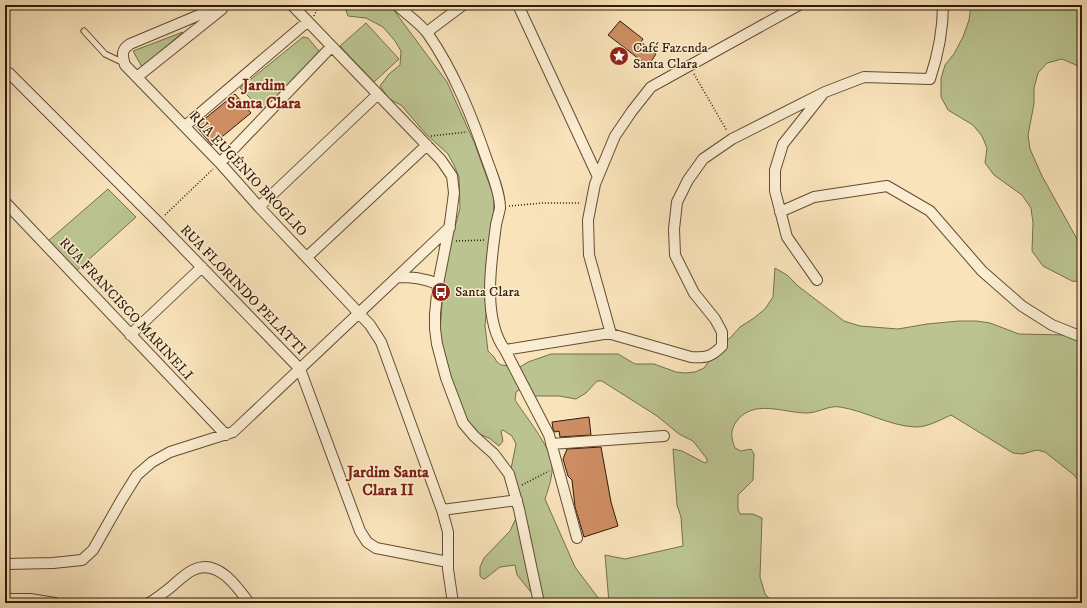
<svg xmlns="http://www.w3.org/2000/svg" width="1087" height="608" font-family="'IM FELL DW Pica',serif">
<rect width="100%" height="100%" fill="#f9e3ba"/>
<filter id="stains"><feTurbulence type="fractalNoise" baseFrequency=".005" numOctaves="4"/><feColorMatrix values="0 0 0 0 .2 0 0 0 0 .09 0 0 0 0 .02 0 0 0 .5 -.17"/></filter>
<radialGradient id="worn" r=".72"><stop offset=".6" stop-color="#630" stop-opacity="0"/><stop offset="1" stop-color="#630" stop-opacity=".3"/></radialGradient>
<path fill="#bbc491" stroke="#766f4c" d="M344 5H390L447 82 474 142 494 197 493 232 485 326 488 351 494 357 497 362 501 365 520 367 528 362 551 354H618L635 364H654L676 372 685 373 695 372 704 368 719 347 731 337 740 327 754 318 765 309 773 297 775 268 787 275 798 286 844 321 860 326 898 329 927 324 959 321H976L990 323 1019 334 1067 335 1082 329V485L1074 475 1045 452 1037 450 1022 454 1013 453 951 415C940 420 928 427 916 427 889 426 866 411 840 407 829 405 818 413 807 413 783 413 753 398 736 422 730 431 731 438 735 448L741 451 751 449 754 454 753 480 738 495V509L740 514H753L762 518 760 577 765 594 774 603H609L605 555 625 559 683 546 681 517 677 505 673 449 682 451 705 463 707 462V459L693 441 679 434 657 416 602 381H597L586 393 576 399 559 396H535L519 390 516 392 515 400C524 414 551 448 552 463 553 476 549 487 545 499L575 567 602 603H543L535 597 517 575 515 565 500 567 486 578 483 579 480 576V567L484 558 510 531 516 518 511 469 516 444 512 436 503 430 501 431 503 441 499 446 489 438 474 432 466 422 447 368 441 346 440 330 445 267 448 253 460 208 459 177 454 165 448 154 426 134 401 105 389 99 380 86 389 74 400 65 401 51 395 41 383 27 366 18 348 16Z
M971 5H1057L1066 7H1082V73L1076 65 1062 59 1047 63 1038 73 1034 88V104L1028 135 1030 149 1042 176 1082 248V282L1072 281 1043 266 1032 251 1033 223 1031 208 1022 195 994 175 985 163 987 148 982 136 973 125 948 110 941 97V79L945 65 954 54 963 37 969 20Z
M366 23 399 59 374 82 340 46Z
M183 32 142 67 133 51Z
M303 37 308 38 319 51 317 58 262 110 240 88Z
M108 189 136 217 76 271 47 242Z"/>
<path fill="#ce8d62" stroke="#301a07" d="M620 21 643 39 641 42 656 54 648 66 608 35Z
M235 94 251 113 212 145 196 126Z
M589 417 591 435 560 437 559 431 555 432 553 429 552 422Z
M601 447 611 502 618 526 584 537 575 507 572 480 568 476 563 459 567 449Z"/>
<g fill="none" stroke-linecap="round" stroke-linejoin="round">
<defs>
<path id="service" d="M84 31 105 54 124 63"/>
<path id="minor" d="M223 5 130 44C121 50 122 55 125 65L220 163 259 207 370 325 381 342 442 510 448 532V569L453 603
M292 5 441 160 452 176 454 193 450 223 438 284 435 314V329L437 344 446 378 463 423 474 436 494 454 509 474 519 509 539 603
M397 5C406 14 421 24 428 34 455 73 473 119 488 163 493 176 500 194 500 208 499 213 497 220 496 225 491 262 482 319 505 350L549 435 577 538
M518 5 598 177
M427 32 463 5
M9 73 158 222 300 369 360 531 367 542 376 548 448 562
M137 77 222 9
M185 126 307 22
M220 163 331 47
M5 202 226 435
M259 207 377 95
M780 212 814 197 887 186 930 211 982 271 1022 306 1052 325 1082 337
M307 257 427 145
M397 277C412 277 423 278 438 284
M817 280 787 237 775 191V170L783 144 822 95
M611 334 589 255 588 220 595 184 615 136 632 111 651 87 799 5
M130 335 202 267
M505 350 604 334H611L691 357C706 358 711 357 722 346V332L715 319 694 293 675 255 674 229 677 202 688 180 703 159 732 139 825 92 864 77 930 79C938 55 943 31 943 5
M551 444 664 436
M442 510 517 500
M5 564 53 563 82 560 93 550 122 499 137 475 152 462 170 452 233 432 450 227
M5 599H30L55 603
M148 603 151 602C158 597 165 592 171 587 178 581 185 574 193 570 217 558 237 586 249 603"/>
</defs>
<use href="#service" stroke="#624c34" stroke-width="7"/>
<use href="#minor" stroke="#624c34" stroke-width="12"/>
<path stroke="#301a07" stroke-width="1.5" stroke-dasharray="1 2" stroke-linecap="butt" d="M314 16 319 5
M694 74 727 131
M431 136 467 132
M509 206 543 203H581
M165 215 213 169
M456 241 485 240
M522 485 549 471"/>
<use href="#service" stroke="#fbedd2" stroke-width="5"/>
<use href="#minor" stroke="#fbedd2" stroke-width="10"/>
</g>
<defs>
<symbol id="sight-disc" viewBox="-11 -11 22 22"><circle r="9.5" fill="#8f2418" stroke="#fbedd2"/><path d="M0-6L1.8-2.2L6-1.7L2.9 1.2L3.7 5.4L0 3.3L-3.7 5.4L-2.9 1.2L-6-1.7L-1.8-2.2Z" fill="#fff"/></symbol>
<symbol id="bus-disc" viewBox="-11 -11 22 22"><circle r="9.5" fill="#8f2418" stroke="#fbedd2"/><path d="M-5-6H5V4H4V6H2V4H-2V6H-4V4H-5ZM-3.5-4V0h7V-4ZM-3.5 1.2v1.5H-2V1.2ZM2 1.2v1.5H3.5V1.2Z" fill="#fff"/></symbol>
</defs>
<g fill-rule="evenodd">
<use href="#sight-disc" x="608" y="45" width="22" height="22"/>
<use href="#bus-disc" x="430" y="281" width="22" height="22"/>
</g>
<g text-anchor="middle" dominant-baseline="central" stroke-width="3" stroke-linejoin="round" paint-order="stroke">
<g font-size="14" fill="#301a07" stroke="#fbedd2" text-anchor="start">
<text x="633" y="48">Café Fazenda<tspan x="633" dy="16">Santa Clara</tspan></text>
<text x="455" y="292">Santa Clara</text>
</g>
<g font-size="14" fill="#301a07" stroke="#fbedd2">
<text transform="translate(248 174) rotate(47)">RUA EUGÊNIO BROGLIO</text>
<text transform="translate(243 290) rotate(46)">RUA FLORINDO PELATTI</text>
<text transform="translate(126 309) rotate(47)">RUA FRANCISCO MARINELI</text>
</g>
<g font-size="16" font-weight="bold" fill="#7a1f14" stroke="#fbedd2">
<text x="264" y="85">Jardim<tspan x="264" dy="18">Santa Clara</tspan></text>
<text x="388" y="472">Jardim Santa<tspan x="388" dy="18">Clara II</tspan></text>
</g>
</g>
<rect width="1087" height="608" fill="none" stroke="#f9e3ba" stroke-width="20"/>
<rect x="6" y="6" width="1075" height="596" fill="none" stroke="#301a07" stroke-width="2"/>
<rect x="10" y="10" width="1067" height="588" fill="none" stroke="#301a07"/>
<rect width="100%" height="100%" filter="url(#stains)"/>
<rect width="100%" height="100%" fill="url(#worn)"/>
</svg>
